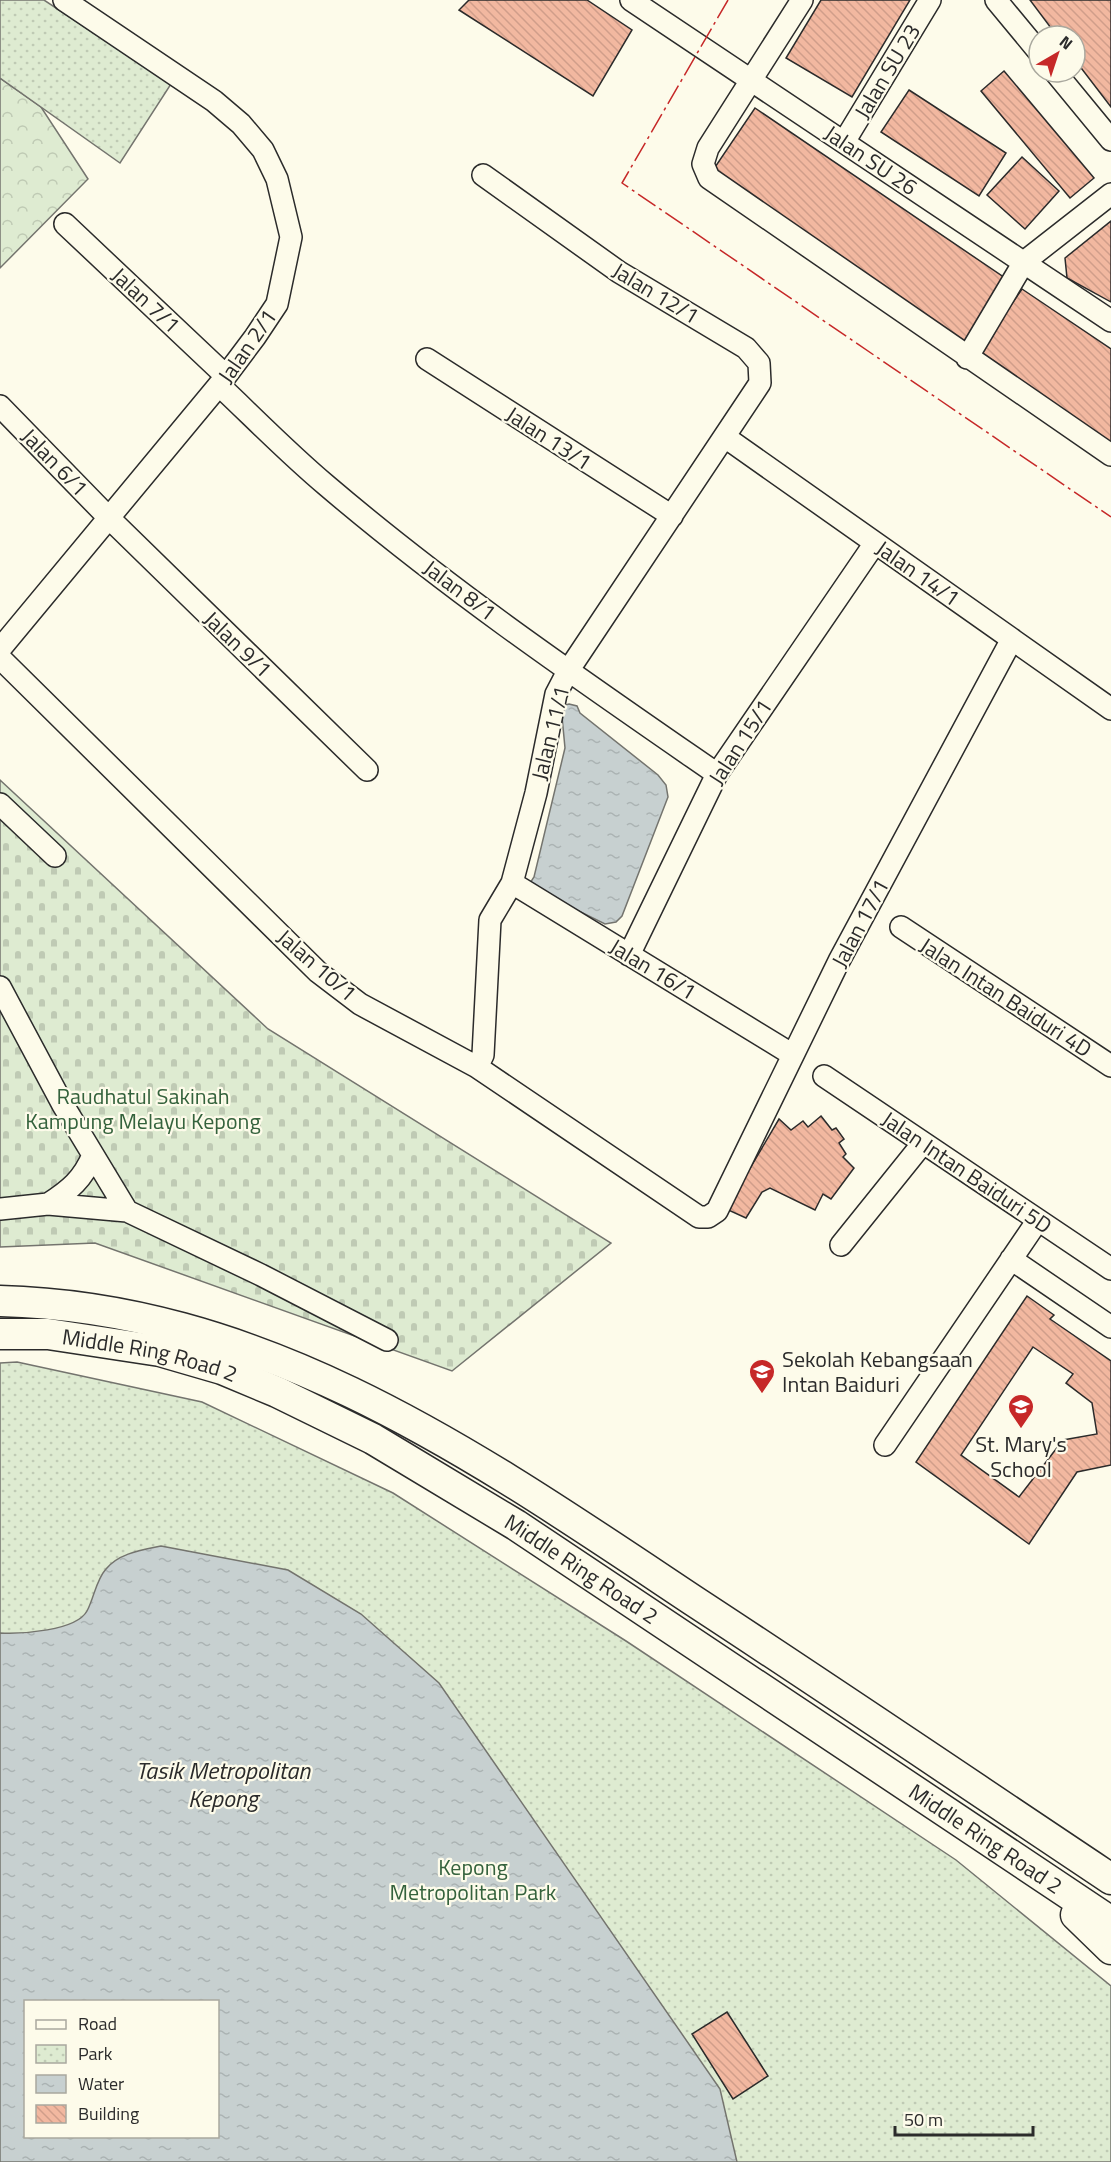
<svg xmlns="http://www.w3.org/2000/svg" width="1111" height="2162" font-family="'Titillium Web',sans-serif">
<defs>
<pattern id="forest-crowns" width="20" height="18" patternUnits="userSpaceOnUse" patternTransform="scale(1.5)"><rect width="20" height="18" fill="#deebd1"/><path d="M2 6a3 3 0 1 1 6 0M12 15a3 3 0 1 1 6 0" fill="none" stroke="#bfcab4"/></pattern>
<pattern id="cemetery-stones" width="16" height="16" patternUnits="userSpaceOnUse" patternTransform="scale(1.5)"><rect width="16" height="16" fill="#deebd1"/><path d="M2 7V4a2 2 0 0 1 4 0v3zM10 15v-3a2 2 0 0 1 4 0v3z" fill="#bfcab4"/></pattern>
<pattern id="park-dots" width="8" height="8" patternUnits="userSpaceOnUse" patternTransform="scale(1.5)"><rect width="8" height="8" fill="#deebd1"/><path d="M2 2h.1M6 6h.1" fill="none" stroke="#bfcab4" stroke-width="1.8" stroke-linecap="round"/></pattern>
<pattern id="water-ripples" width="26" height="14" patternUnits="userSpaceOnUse" patternTransform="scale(1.5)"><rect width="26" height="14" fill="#c7d0d0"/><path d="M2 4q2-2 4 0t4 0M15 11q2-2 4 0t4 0" fill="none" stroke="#abb3b3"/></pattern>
<pattern id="building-back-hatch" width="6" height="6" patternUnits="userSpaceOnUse" patternTransform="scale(1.5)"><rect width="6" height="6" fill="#f2b8a0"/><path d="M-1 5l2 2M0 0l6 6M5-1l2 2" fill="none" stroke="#d09e8a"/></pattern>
</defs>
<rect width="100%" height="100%" fill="#fdfbea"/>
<path fill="url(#forest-crowns)" stroke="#74746e" stroke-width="1.5" d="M0 78 41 107 88 179 0 268Z"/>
<path fill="url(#cemetery-stones)" stroke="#74746e" stroke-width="1.5" d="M0 780 268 1029 611 1243 452 1371 95 1243 0 1247Z"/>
<path fill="url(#park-dots)" stroke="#74746e" stroke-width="1.5" fill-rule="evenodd" d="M0 0H44L171 84 120 163 0 78Z
M17 1362 202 1402 393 1493 626 1641 956 1860 1111 1986V2162H0V1363ZM26 2002H218V2136H26Z"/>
<path fill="url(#water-ripples)" stroke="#74746e" stroke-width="1.5" fill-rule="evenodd" d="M569 704 577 706 580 713 658 775 666 785 668 797 622 916 616 922 605 924 542 893 530 883 534 877 565 748 561 706Z
M161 1546 288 1570 361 1614 439 1683 720 2089 737 2162H0V1633C21 1634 76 1631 87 1611 94 1598 96 1580 106 1569 119 1553 142 1550 161 1546ZM26 2002H218V2136H26Z"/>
<path fill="url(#building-back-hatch)" stroke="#2b2b2b" stroke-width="1.5" fill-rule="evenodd" d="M469 0H587L632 30 593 96 459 10Z
M821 0H910L852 97 786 58Z
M1030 0H1111V107L1075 60V36H1057Z
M1004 71 1094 178 1070 198 981 91Z
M909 90 1006 153 979 196 881 132Z
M755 108 1008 280 965 345 711 173Z
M1022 157 1059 191 1025 229 987 195Z
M1111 221V302L1067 278 1065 258Z
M1022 289 1111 349V447L976 356Z
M821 1116 832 1130 836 1128 844 1139 839 1143 846 1154 843 1157 854 1168 831 1199 823 1194 815 1210 770 1188 762 1192 746 1218 726 1209 779 1119 791 1130 803 1121 808 1127Z
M1027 1296 1054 1315 1050 1319 1111 1361V1465L1077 1472 1029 1544 916 1462ZM1033 1347 1073 1374 1066 1383 1092 1403 1097 1434 1063 1440 1019 1497 961 1455Z
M727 2012 768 2076 733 2099 692 2034Z"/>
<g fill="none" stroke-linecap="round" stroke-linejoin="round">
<defs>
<path id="minor" d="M631 0 1111 321
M802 0 708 148 703 164 709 178 1111 455
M996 0 1039 52
M1055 72 1111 140
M844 142 930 0
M65 224 226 376
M967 358 1024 262 1111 194
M427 359 672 516
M219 385C255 419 289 454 326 485 449 590 584 682 717 774
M0 406 109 518 367 770
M725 437 1111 709
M0 649 219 385 255 337 277 304 291 237 277 179 263 150 241 124 214 101 64 0
M0 658 318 972 360 1004 477 1067 699 1217H708L717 1211 839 961 1012 639
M0 804 55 856
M512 883 793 1055
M901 927 1111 1066
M629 955 717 774 875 543
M0 987 63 1105 127 1211 261 1275 387 1340
M477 1067 483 1055 490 920 512 883 536 793 556 694 568 671 760 383 759 363 746 348 619 272 483 175
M824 1076 1111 1269
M48 1204C70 1190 83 1179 93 1155
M0 1209 48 1204 127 1211
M841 1245 923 1143
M1011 1259 1111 1327
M885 1445 1038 1220"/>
<g id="highway">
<path d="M0 1301C269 1308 482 1460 697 1603 836 1694 973 1787 1111 1879"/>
<path id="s1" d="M0 1334H48L160 1351 222 1369 277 1392 373 1439 516 1525 1111 1922"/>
<path d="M1076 1915 1111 1949"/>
</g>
</defs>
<use href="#minor" stroke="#2b2b2b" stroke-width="24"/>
<use href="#highway" stroke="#2b2b2b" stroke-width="33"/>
<use href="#minor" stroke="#fdfbea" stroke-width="21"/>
<use href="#highway" stroke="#fdfbea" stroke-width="30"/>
<path stroke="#c62828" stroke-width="1.5" stroke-dasharray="21 4.5 3 4.5" stroke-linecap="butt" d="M728 0 622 183 1111 517"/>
</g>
<defs>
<symbol id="school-pin" viewBox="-11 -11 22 30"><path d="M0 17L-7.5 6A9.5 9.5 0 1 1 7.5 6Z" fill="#c62828" stroke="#fdfbea"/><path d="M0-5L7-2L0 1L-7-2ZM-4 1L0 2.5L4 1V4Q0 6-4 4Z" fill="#fff"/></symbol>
</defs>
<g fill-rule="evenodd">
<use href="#school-pin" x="747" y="1357" width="30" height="40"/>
<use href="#school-pin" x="1006" y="1392" width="30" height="40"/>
</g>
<g text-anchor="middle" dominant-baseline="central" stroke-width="4.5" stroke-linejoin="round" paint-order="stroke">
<g font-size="22" fill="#2b2b2b" stroke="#fdfbea">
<text transform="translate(887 71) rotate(-59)">Jalan SU 23</text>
<text transform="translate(871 160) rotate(34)">Jalan SU 26</text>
<text transform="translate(656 293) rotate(31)">Jalan 12/1</text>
<text transform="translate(146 300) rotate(43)">Jalan 7/1</text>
<text transform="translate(247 346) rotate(-55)">Jalan 2/1</text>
<text transform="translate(549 438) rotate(33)">Jalan 13/1</text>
<text transform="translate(55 462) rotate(46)">Jalan 6/1</text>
<text transform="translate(918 573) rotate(35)">Jalan 14/1</text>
<text transform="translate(460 590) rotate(37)">Jalan 8/1</text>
<text transform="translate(238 644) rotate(44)">Jalan 9/1</text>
<text transform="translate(550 733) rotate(-76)">Jalan 11/1</text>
<text transform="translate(740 742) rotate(-57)">Jalan 15/1</text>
<text transform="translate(860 923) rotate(-62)">Jalan 17/1</text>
<text transform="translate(317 965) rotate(41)">Jalan 10/1</text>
<text transform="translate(653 969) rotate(31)">Jalan 16/1</text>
<text transform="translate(1006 997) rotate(33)">Jalan Intan Baiduri 4D</text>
<text transform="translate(967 1172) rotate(34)">Jalan Intan Baiduri 5D</text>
<text stroke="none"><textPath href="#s1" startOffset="152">Middle Ring Road 2</textPath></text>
<text stroke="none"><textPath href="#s1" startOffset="638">Middle Ring Road 2</textPath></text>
<text stroke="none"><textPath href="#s1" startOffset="1124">Middle Ring Road 2</textPath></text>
</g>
<g font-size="22" fill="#34623c" stroke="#fdfbea">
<text x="143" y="1096">Raudhatul Sakinah<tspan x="143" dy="25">Kampung Melayu Kepong</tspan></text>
<text x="473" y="1867">Kepong<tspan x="473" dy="25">Metropolitan Park</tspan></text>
</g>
<g font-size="22" fill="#2b2b2b" stroke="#fdfbea" text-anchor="start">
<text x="782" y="1359">Sekolah Kebangsaan<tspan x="782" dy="25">Intan Baiduri</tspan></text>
<text x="1021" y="1444" text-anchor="middle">St. Mary's<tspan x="1021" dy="25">School</tspan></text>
</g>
<g font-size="24" font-style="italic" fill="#2b2b2b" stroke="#fdfbea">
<text x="223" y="1770">Tasik Metropolitan<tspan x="223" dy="28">Kepong</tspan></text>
</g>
</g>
<rect x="24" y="2000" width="195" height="138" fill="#fdfbea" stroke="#a9a89e" stroke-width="1.5"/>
<rect x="36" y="2020" width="30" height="9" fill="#fdfbea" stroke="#a9a89e" stroke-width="1.5"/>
<text x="78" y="2030" font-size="18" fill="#2b2b2b">Road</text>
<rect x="36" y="2045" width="30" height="18" fill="url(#park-dots)" stroke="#a9a89e" stroke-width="1.5"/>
<text x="78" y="2060" font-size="18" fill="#2b2b2b">Park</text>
<rect x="36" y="2075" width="30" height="18" fill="url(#water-ripples)" stroke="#a9a89e" stroke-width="1.5"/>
<text x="78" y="2090" font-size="18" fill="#2b2b2b">Water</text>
<rect x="36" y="2105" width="30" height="18" fill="url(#building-back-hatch)" stroke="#a9a89e" stroke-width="1.5"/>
<text x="78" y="2120" font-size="18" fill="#2b2b2b">Building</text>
<g transform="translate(1057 54) rotate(39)"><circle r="28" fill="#fdfbea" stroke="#a9a89e" stroke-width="1.5"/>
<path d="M0-4.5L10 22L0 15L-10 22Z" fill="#c62828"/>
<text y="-9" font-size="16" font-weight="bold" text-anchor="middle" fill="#2b2b2b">N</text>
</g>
<path d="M895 2126v9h138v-9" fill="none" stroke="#2b2b2b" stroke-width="3"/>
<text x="904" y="2126" font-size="18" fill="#2b2b2b" stroke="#fdfbea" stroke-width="4.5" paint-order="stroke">50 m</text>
</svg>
